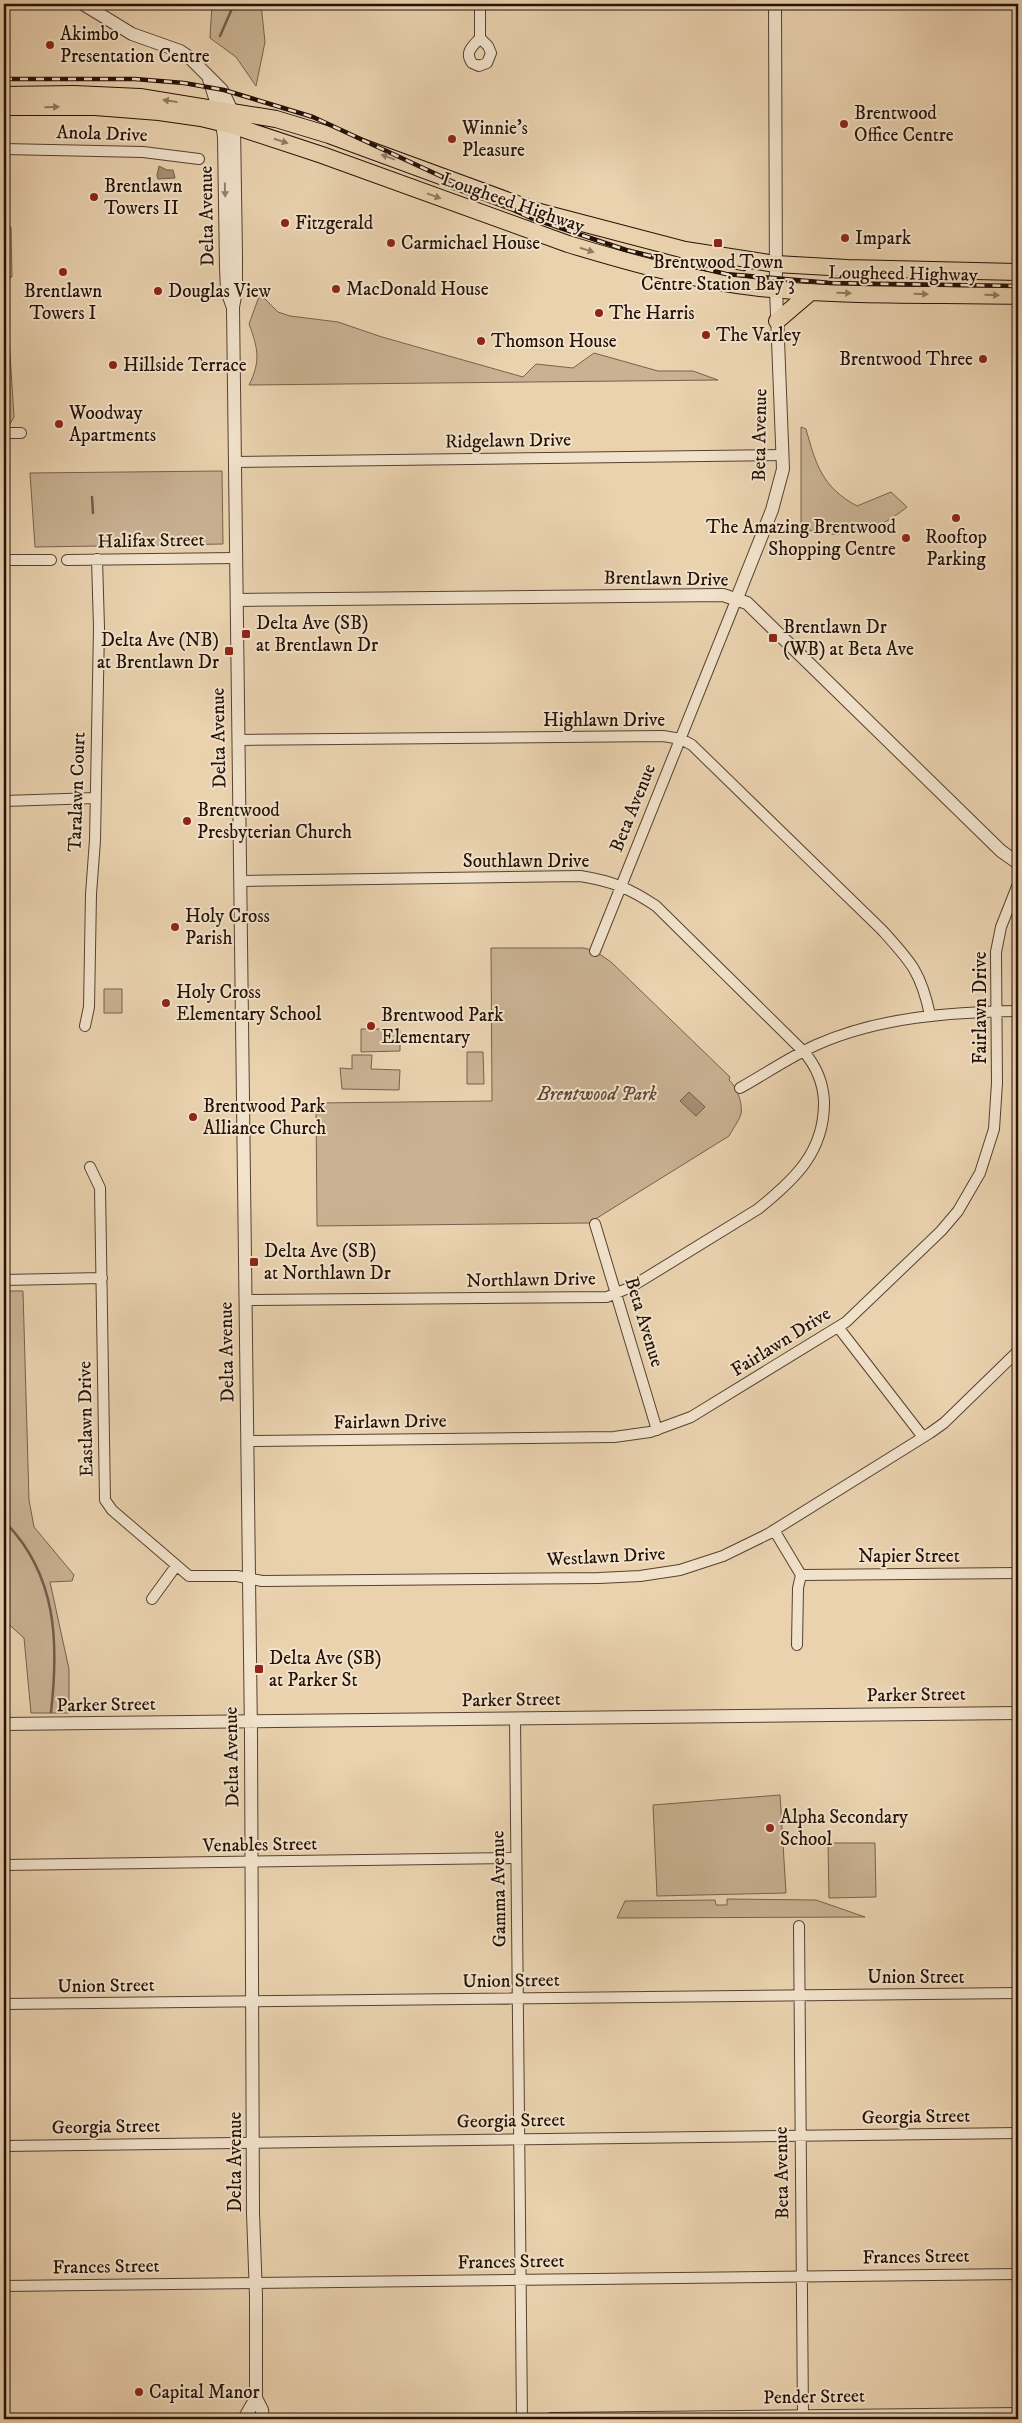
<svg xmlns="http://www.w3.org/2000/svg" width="1022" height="2423" font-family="'IM FELL DW Pica',serif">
<rect width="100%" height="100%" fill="#ead2af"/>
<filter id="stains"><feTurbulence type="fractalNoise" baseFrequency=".004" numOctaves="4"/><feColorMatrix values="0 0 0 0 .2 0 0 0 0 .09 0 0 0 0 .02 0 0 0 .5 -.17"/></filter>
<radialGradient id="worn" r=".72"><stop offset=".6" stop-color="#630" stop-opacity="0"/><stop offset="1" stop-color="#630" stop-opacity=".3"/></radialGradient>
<path fill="#c9b192" stroke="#77614c" d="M212 4H261L265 42 256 86 236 57 210 38Z
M4 227H11L12 277 4 278Z
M4 291H6L14 417 10 424 4 426Z
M260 294 278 312 290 316 338 322 382 337 523 377 536 364 573 368 594 353 658 371H693L718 380 249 385C261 361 258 348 249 324Z
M801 427 806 429C816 465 822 487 857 506L891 492 907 507C874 534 842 541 801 528Z
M222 471 223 544 35 547 30 473Z
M491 948H584L595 951 611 962 730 1077 729 1080C737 1087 743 1104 741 1114 739 1121 732 1130 729 1136L589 1223 317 1226 316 1103 492 1101Z
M104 989H122V1013H104Z
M361 1029H400V1051L361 1052Z
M467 1052H483L484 1084H467Z
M352 1055H372L371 1069 400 1070 399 1090 342 1089 340 1068 352 1069Z
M4 1291H23L29 1500 34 1527 74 1575 72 1581 50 1582 69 1669V1713H31L24 1638 4 1620Z
M780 1795 786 1893 657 1896 653 1805Z
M828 1843H875L876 1897 829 1898Z
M727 1899 816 1900 865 1917 617 1918 625 1901 715 1900 716 1905H727Z"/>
<path fill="#a79076" stroke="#735d49" d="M159 166 167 170H173L175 178 158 179 157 175Z
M689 1092 705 1107 696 1116 680 1101Z"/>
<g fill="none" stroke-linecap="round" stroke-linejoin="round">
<path stroke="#735d49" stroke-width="2.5" d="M220 36 234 4
M92 497 93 513
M4 1521C57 1574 59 1642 51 1712"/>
<defs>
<path id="minor" d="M480 4V38C473 46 464 52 472 63L479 66 487 63 491 53 488 46 480 38
M4 149 143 152 199 159
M4 433H21
M235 462 782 455
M4 560H51
M67 560 236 558
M238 740 663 736 681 739 692 745 882 930C911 962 921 972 930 1015
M4 801 96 798
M240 881 580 876C612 881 629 888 656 906L804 1052C816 1066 823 1082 824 1101 825 1152 794 1180 758 1209L631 1287 607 1297 245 1300
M595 951 737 598
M85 1026 89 1007 91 894 95 840 99 628 97 559
M740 1088C765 1074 790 1057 816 1045 879 1017 951 1012 1018 1011
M90 1167 100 1188 105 1500 112 1510 189 1576H237L262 1581 599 1578 640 1576 680 1570 723 1556 768 1534 930 1433 944 1423 1018 1351
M595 1224 657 1430
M4 1280 102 1278
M838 1327 923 1437
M247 1441 614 1437 650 1432 691 1417 846 1322 941 1231 958 1211 980 1173 994 1129 997 1083 996 952 1001 927 1018 884
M774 1530 801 1575 798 1588 797 1645
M801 1575 1018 1573
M152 1599 176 1566
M515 1718 522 2419
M4 1865 516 1858
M799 1926 803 2419
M4 2004 1018 1993
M4 2146 1018 2133
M4 2286 1018 2274"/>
<path id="tertiary" d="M83 4 132 34 180 51 189 57 222 90 232 111 234 126 236 256V291L233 307 251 1736 253 2213 256 2296V2398L244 2419
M208 76 221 117 224 137 226 268 227 291 232 305
M737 598 772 510 783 469 776 289 775 4
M237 600 723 595 747 603 1001 851 1018 863
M4 1724 1018 1713
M256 2398 262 2410 263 2419
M551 2419 1018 2414"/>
<path id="primary" d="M4 95 74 94 140 97 276 119 329 135 536 211 685 250 776 264 847 268 1018 272
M4 107H95L159 112 201 118 234 126 322 155 568 244C631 263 695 281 760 288 845 297 933 294 1018 296
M777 321 811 292"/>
</defs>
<use href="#minor" stroke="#564130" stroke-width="12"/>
<use href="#tertiary" stroke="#564130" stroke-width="14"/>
<use href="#primary" stroke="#251106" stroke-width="18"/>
<use href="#minor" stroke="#f1e2cb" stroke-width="10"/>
<use href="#tertiary" stroke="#f1e2cb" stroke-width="12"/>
<use href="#primary" stroke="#ead2af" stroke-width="16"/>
<defs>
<path id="rail" d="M4 79H135L184 83 224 90 313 117 531 218 626 250 726 274 831 283 1018 286
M704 262 744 269"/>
</defs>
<use href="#rail" stroke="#251106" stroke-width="4.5"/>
<use href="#rail" stroke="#f1e2cb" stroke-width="2.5" stroke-dasharray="8" stroke-linecap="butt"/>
</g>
<defs><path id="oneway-solid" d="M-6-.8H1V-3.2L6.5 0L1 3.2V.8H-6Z" transform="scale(1.25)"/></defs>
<g fill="#917b63">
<use href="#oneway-solid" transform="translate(170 101) rotate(-172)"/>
<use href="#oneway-solid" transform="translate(52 107) rotate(-1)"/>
<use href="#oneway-solid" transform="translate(281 141) rotate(18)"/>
<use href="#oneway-solid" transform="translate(388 157) rotate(-160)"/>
<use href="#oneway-solid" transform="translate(434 196) rotate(20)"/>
<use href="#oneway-solid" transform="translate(587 250) rotate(18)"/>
<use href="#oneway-solid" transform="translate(844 293) rotate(2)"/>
<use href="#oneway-solid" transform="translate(921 294) rotate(1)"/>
<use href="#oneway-solid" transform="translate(992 295) rotate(1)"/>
</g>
<use fill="#958472" href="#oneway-solid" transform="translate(225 190) rotate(89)"/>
<g fill="#8f2418" stroke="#f1e2cb" stroke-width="2">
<circle cx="50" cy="45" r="5"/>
<circle cx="844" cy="124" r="5"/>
<circle cx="452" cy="139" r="5"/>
<circle cx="94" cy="197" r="5"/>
<circle cx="285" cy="223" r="5"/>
<circle cx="845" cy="238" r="5"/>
<circle cx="391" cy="243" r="5"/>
<rect x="713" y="238" width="10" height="10" rx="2.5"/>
<circle cx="63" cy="272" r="5"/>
<circle cx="336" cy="289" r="5"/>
<circle cx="158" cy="291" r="5"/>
<circle cx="599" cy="313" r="5"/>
<circle cx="706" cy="335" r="5"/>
<circle cx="481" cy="341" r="5"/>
<circle cx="983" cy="359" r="5"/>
<circle cx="113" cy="365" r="5"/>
<circle cx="59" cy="424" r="5"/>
<circle cx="956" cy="518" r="5"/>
<circle cx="906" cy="538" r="5"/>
<rect x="241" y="629" width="10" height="10" rx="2.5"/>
<rect x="768" y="633" width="10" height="10" rx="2.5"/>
<rect x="224" y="646" width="10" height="10" rx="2.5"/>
<circle cx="187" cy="821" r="5"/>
<circle cx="175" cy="927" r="5"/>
<circle cx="166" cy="1003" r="5"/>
<circle cx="371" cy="1026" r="5"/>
<circle cx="193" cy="1117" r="5"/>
<rect x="249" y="1257" width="10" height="10" rx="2.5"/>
<rect x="254" y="1664" width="10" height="10" rx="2.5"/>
<circle cx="770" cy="1828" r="5"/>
<circle cx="139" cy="2392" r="5"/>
</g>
<g text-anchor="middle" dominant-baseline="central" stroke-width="4" stroke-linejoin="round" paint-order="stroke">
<g font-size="19" fill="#251106" stroke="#f1e2cb" text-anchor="start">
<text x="60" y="34">Akimbo<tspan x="60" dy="22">Presentation Centre</tspan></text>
<text x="854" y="113">Brentwood<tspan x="854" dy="22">Office Centre</tspan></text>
<text x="462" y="128">Winnie's<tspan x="462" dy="22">Pleasure</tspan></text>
<text x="104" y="186">Brentlawn<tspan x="104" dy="22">Towers II</tspan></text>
<text x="295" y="223">Fitzgerald</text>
<text x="855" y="238">Impark</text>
<text x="401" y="243">Carmichael House</text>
<text x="718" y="262" text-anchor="middle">Brentwood Town<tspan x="718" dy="22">Centre Station Bay 3</tspan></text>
<text x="346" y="289">MacDonald House</text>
<text x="63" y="291" text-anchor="middle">Brentlawn<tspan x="63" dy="22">Towers I</tspan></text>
<text x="168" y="291">Douglas View</text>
<text x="609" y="313">The Harris</text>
<text x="716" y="335">The Varley</text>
<text x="491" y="341">Thomson House</text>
<text x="973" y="359" text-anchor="end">Brentwood Three</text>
<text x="123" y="365">Hillside Terrace</text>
<text x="69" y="413">Woodway<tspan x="69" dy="22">Apartments</tspan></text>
<text x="896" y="527" text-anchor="end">The Amazing Brentwood<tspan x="896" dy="22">Shopping Centre</tspan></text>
<text x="956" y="537" text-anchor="middle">Rooftop<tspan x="956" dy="22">Parking</tspan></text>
<text x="256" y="623">Delta Ave (SB)<tspan x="256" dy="22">at Brentlawn Dr</tspan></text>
<text x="783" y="627">Brentlawn Dr<tspan x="783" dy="22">(WB) at Beta Ave</tspan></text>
<text x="219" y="640" text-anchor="end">Delta Ave (NB)<tspan x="219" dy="22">at Brentlawn Dr</tspan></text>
<text x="197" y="810">Brentwood<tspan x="197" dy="22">Presbyterian Church</tspan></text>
<text x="185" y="916">Holy Cross<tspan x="185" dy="22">Parish</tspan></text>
<text x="176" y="992">Holy Cross<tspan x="176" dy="22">Elementary School</tspan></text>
<text x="381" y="1015">Brentwood Park<tspan x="381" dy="22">Elementary</tspan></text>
<text x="203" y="1106">Brentwood Park<tspan x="203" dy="22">Alliance Church</tspan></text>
<text x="264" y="1251">Delta Ave (SB)<tspan x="264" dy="22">at Northlawn Dr</tspan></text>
<text x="269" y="1658">Delta Ave (SB)<tspan x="269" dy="22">at Parker St</tspan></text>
<text x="780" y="1817">Alpha Secondary<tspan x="780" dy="22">School</tspan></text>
<text x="149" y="2392">Capital Manor</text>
</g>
<g font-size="19" fill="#251106" stroke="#f1e2cb">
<text transform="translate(102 134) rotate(2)">Anola Drive</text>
<text transform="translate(513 203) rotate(19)">Lougheed Highway</text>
<text transform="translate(207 216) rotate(-91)">Delta Avenue</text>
<text transform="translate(903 274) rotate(1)">Lougheed Highway</text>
<text transform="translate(760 435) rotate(-89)">Beta Avenue</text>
<text transform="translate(508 441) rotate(-1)">Ridgelawn Drive</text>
<text transform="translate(151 541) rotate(-1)">Halifax Street</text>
<text transform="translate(666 579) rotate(1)">Brentlawn Drive</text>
<text x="604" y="720">Highlawn Drive</text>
<text transform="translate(219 738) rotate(-91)">Delta Avenue</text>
<text transform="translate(77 792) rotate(-88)">Taralawn Court</text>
<text transform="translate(633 808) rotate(-68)">Beta Avenue</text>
<text x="526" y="861">Southlawn Drive</text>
<text transform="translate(980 1008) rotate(-90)">Fairlawn Drive</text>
<text transform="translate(531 1280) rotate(-1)">Northlawn Drive</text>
<text transform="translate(644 1322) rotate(73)">Beta Avenue</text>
<text transform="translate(781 1342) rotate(-32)">Fairlawn Drive</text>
<text transform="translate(227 1352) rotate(-91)">Delta Avenue</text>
<text transform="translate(86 1419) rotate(-91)">Eastlawn Drive</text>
<text transform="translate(390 1422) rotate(-1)">Fairlawn Drive</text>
<text x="909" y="1556">Napier Street</text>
<text transform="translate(606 1557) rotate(-3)">Westlawn Drive</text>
<text transform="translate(916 1695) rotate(-1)">Parker Street</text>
<text transform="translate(511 1700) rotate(-1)">Parker Street</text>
<text transform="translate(106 1705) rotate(-1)">Parker Street</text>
<text transform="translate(232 1757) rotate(-91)">Delta Avenue</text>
<text transform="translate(260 1845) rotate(-1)">Venables Street</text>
<text transform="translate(499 1889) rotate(-91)">Gamma Avenue</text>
<text x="916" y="1977">Union Street</text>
<text transform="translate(511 1981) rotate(-1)">Union Street</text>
<text transform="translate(106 1986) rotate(-1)">Union Street</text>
<text transform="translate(916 2117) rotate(-1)">Georgia Street</text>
<text transform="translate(511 2121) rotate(-1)">Georgia Street</text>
<text transform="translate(106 2127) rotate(-1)">Georgia Street</text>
<text transform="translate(235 2162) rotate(-90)">Delta Avenue</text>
<text transform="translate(782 2173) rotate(-91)">Beta Avenue</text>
<text transform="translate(916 2257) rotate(-1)">Frances Street</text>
<text transform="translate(511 2262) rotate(-1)">Frances Street</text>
<text transform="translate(106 2267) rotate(-1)">Frances Street</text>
<text transform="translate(814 2397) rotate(-1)">Pender Street</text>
</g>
<g font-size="19" font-style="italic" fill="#5e4937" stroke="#f1e2cb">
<text x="597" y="1094">Brentwood Park</text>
</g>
</g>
<rect width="1022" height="2423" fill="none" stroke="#ead2af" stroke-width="20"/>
<rect x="5" y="5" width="1012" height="2413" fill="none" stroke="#251106" stroke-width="2.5"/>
<rect x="10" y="10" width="1002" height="2403" fill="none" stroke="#251106"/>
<rect width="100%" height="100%" filter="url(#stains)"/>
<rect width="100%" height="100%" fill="url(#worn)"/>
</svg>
